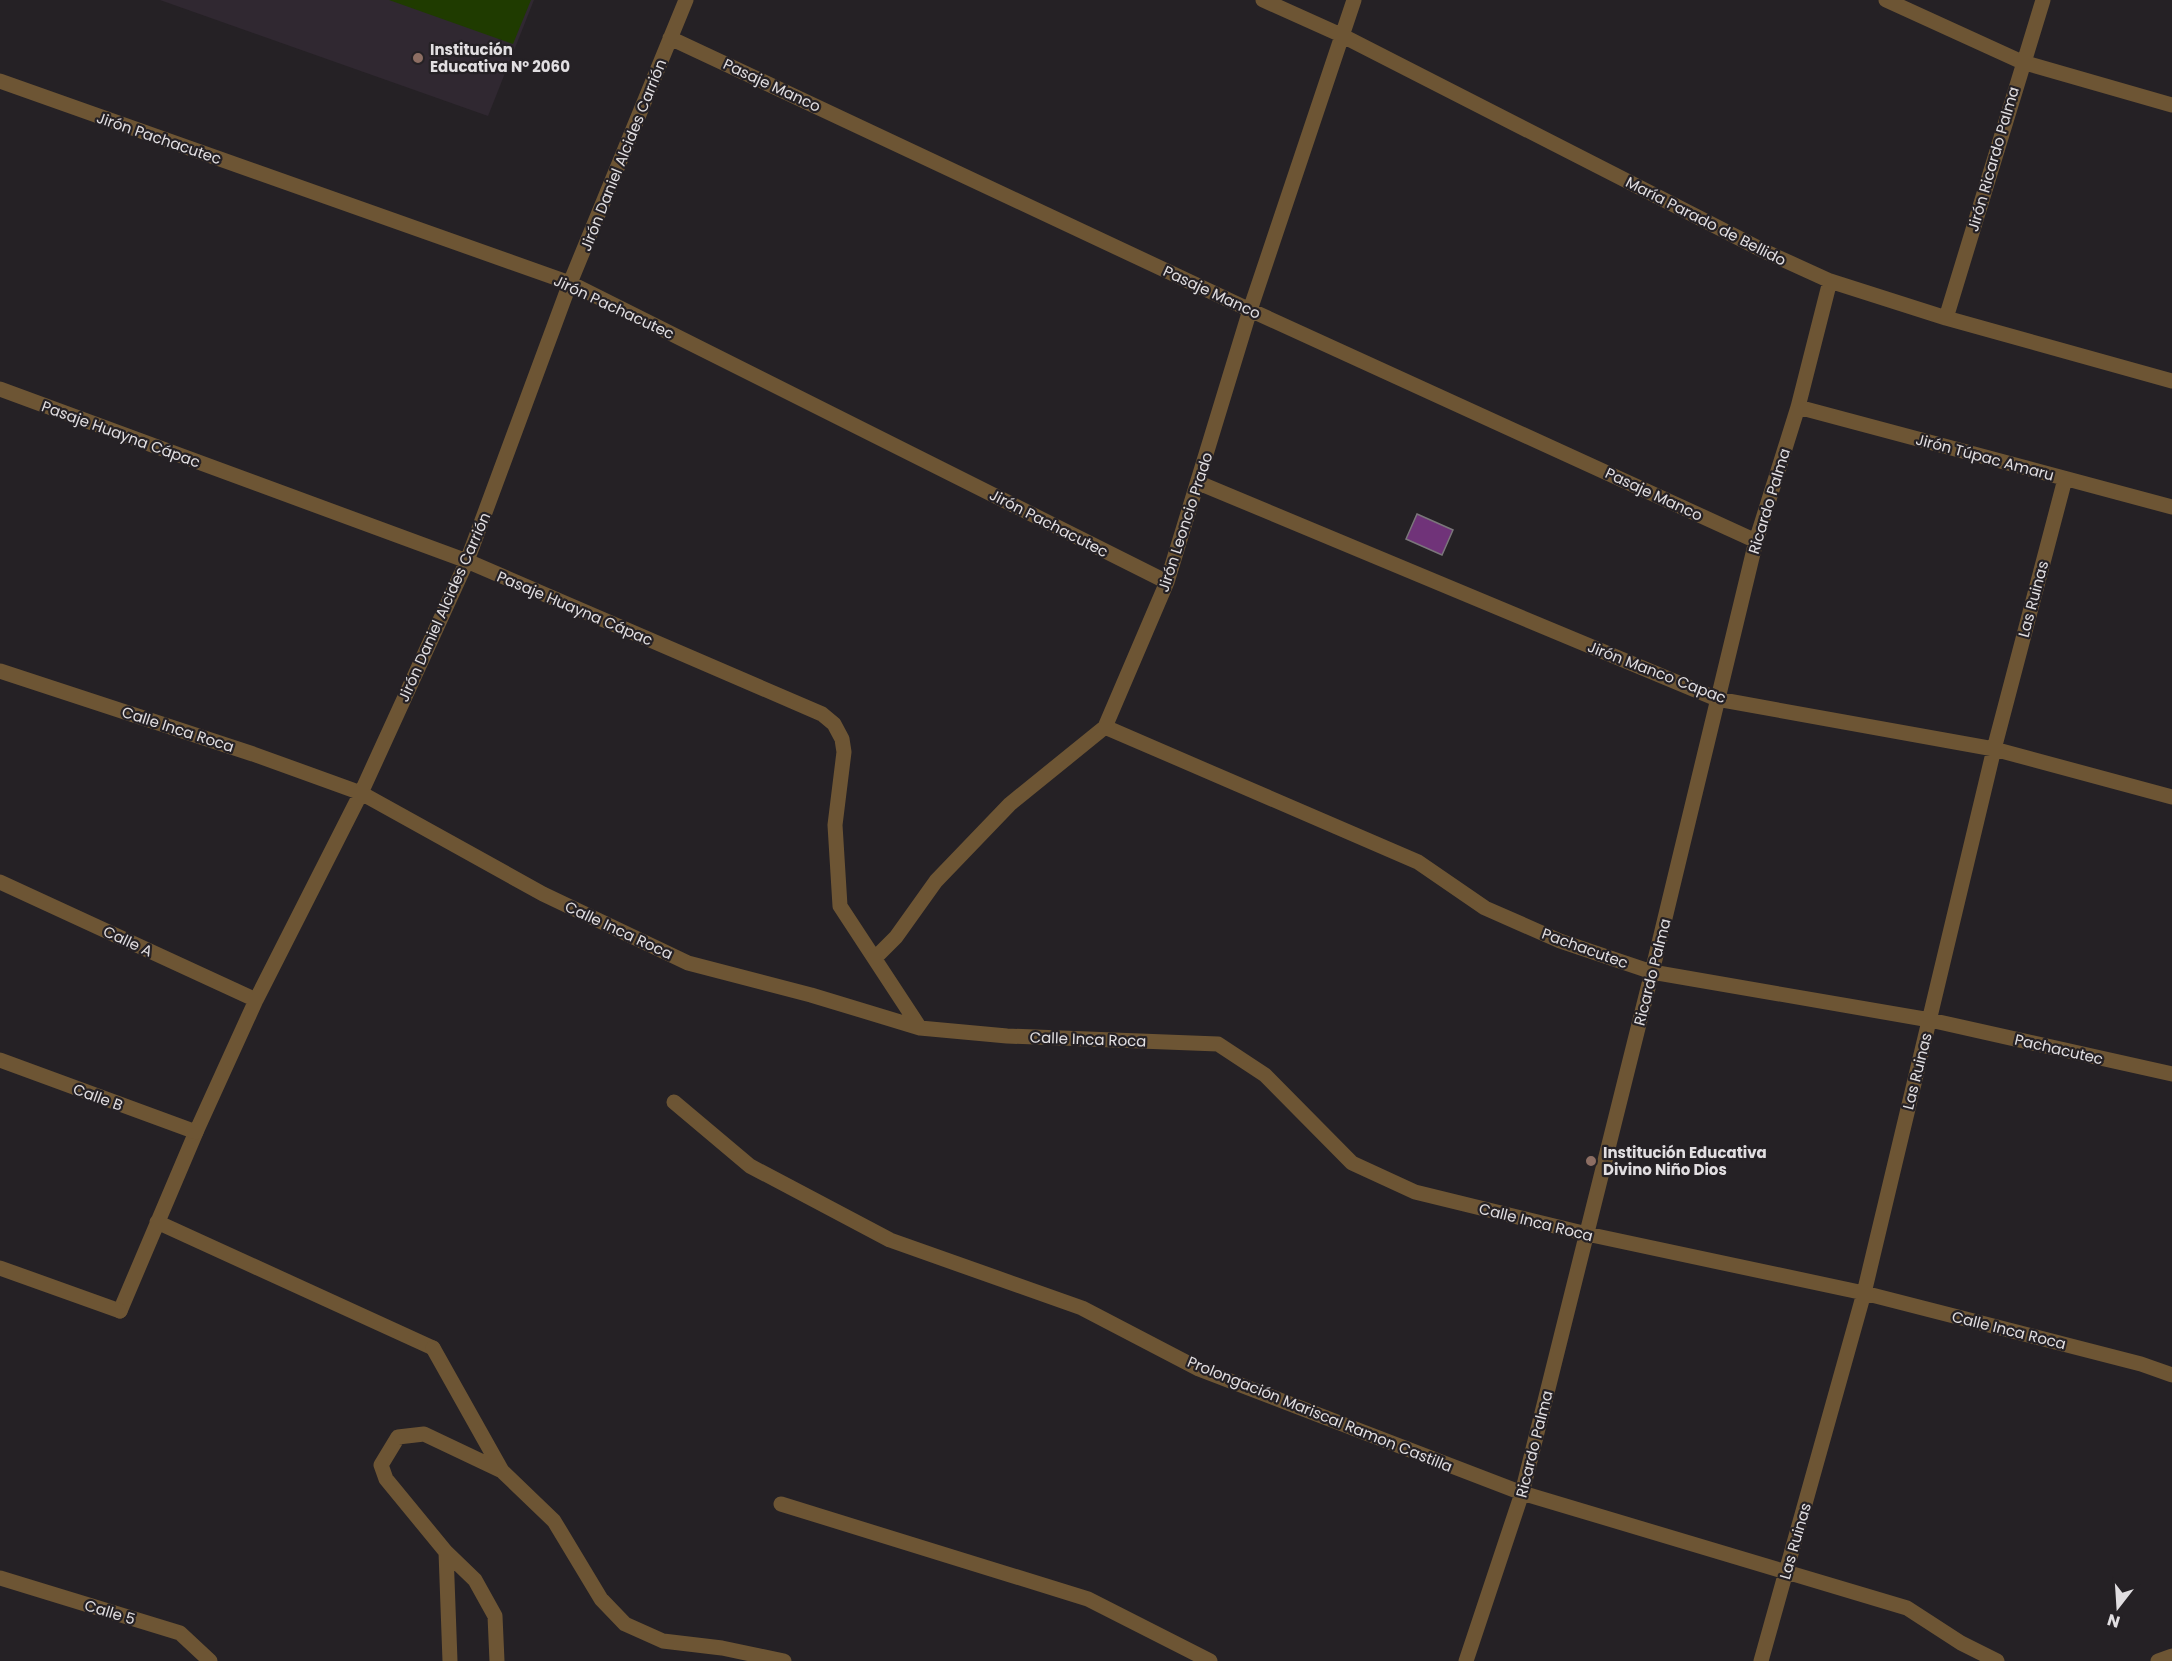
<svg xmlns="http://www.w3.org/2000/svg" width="2172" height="1661" font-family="Poppins,sans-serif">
<rect width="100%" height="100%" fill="#252125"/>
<path fill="#302831" d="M160 0H534L488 116Z"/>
<path fill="#1f3b00" d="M389 0H531L513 44Z"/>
<path fill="#703379" stroke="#7b767b" stroke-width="1.5" d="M1417 514 1453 530 1442 555 1406 539Z"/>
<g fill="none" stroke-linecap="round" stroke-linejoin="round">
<path stroke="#6d5534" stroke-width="15" d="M157 1222 433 1348
M120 1311 196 1132"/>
<path stroke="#6d5534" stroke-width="15" d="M1263 0 1341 35 1764 251 1830 281 1946 318 2172 381
M1886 0 2022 62 2172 105
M670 38 1250 310 1756 541
M0 81 570 283 1167 582
M1946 318 2043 0
M0 389 467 561 822 714 834 724 842 739 844 752 835 825 840 906 920 1028
M1798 407 2172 507
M1199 483 1717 699 1994 749 2172 797
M0 671 253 754 361 793 543 894 688 963 811 995 920 1028 1007 1036 1218 1044 1265 1075 1352 1163 1415 1192 1587 1234 1864 1293 2141 1364 2172 1375
M1105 727 1418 862 1485 908 1560 941 1652 972 1930 1020 2172 1074
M0 882 256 1000
M875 958 896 937 936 881 1010 804 1105 727 1167 582 1250 310 1354 0
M0 1060 196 1132 256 1000 361 793 467 561 570 283 686 0
M674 1102 750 1166 890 1240 1082 1308 1199 1369 1522 1493 1907 1608 1961 1643 1997 1661
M0 1268 120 1311
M433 1348 502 1471
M781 1504 1088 1599 1210 1661
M446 1552 475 1580 495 1616 497 1661
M0 1578 180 1633 210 1661
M450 1661 446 1552 386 1479 381 1465 398 1437 424 1434 502 1471 554 1521 601 1599 625 1624 663 1641 722 1648 784 1661
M1466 1661 1522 1493 1652 972 1756 541 1798 407 1830 281
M1761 1661 1864 1293 1994 749 2065 479
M2158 1661 2172 1656"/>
</g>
<g fill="#8d6e63" stroke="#252125" stroke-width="2">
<circle cx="418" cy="58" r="6"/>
<circle cx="1591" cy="1161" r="6"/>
</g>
<g text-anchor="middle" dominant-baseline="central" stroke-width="4.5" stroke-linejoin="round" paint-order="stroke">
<g font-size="15" font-weight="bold" fill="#e1dee1" stroke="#252125" text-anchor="start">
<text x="430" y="49">Institución<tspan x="430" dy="17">Educativa Nº 2060</tspan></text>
<text x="1603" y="1152">Institución Educativa<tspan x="1603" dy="17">Divino Niño Dios</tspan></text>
</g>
<g font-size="15" fill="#e1dee1" stroke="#252125">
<text transform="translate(772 85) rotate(25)">Pasaje Manco</text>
<text transform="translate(159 138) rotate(19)">Jirón Pachacutec</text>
<text transform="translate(623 155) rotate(-68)">Jirón Daniel Alcides Carrión</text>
<text transform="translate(1993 159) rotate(-74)">Jirón Ricardo Palma</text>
<text transform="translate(1706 221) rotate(27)">María Parado de Bellido</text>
<text transform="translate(1212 292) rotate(25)">Pasaje Manco</text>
<text transform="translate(614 307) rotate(25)">Jirón Pachacutec</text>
<text transform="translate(121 434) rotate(20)">Pasaje Huayna Cápac</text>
<text transform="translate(1985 457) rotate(15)">Jirón Túpac Amaru</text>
<text transform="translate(1654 494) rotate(25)">Pasaje Manco</text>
<text transform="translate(1769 501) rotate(-73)">Ricardo Palma</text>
<text transform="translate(1185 522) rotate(-72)">Jirón Leoncio Prado</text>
<text transform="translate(1049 523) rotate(27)">Jirón Pachacutec</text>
<text transform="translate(2033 599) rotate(-75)">Las Ruinas</text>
<text transform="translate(444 607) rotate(-66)">Jirón Daniel Alcides Carrión</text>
<text transform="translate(575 608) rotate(23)">Pasaje Huayna Cápac</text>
<text transform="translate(1657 672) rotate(21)">Jirón Manco Capac</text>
<text transform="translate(178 729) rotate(18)">Calle Inca Roca</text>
<text transform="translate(619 930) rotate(25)">Calle Inca Roca</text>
<text transform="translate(128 941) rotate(25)">Calle A</text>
<text transform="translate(1585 948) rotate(20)">Pachacutec</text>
<text transform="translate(1652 972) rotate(-76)">Ricardo Palma</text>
<text transform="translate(1088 1039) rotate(2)">Calle Inca Roca</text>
<text transform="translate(2059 1049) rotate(13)">Pachacutec</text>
<text transform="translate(1917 1071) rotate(-76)">Las Ruinas</text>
<text transform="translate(98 1097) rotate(20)">Calle B</text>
<text transform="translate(1536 1222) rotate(14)">Calle Inca Roca</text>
<text transform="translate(2009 1330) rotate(14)">Calle Inca Roca</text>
<text transform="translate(1320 1414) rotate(22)">Prolongación Mariscal Ramon Castilla</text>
<text transform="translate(1534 1444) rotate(-76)">Ricardo Palma</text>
<text transform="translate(1795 1541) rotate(-74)">Las Ruinas</text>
<text transform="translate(110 1612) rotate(17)">Calle 5</text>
</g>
</g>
<g transform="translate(2118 1607) rotate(197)" stroke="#252125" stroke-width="4.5" paint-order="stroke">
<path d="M0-4.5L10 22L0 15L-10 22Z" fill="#e1dee1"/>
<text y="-9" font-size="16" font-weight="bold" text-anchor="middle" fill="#e1dee1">N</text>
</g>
</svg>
